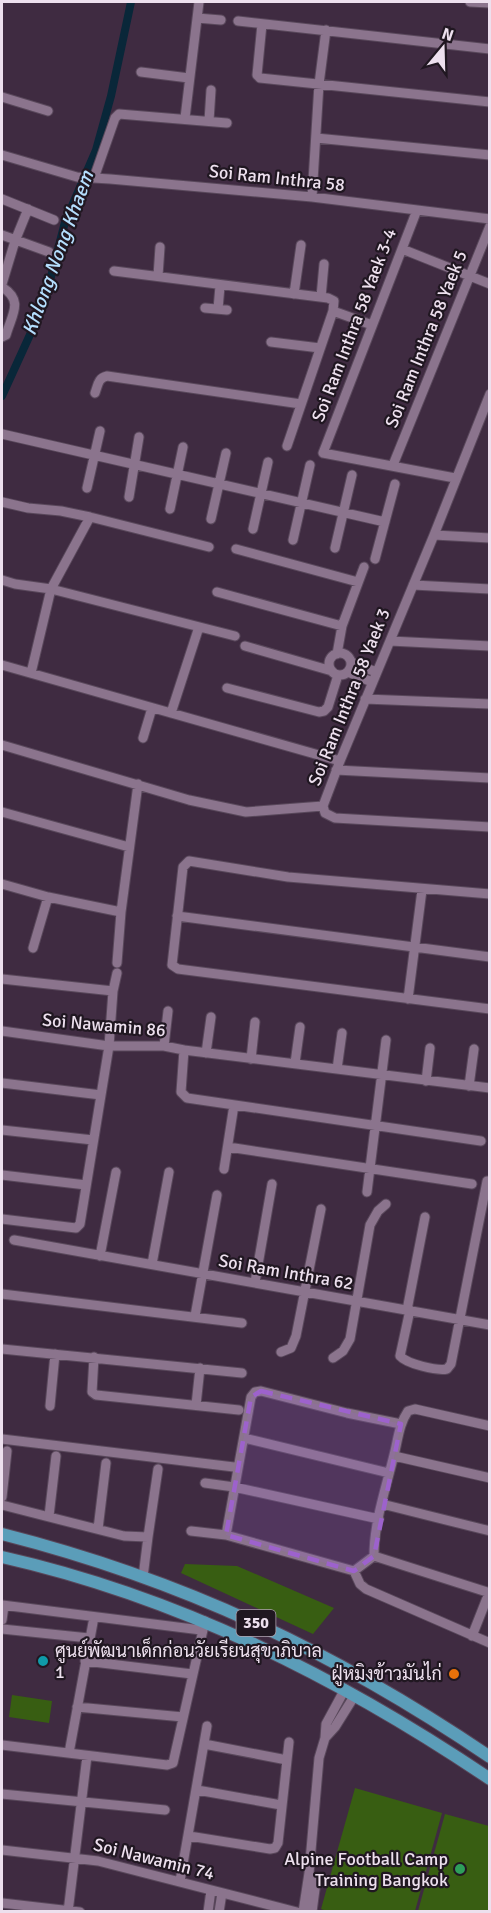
<svg xmlns="http://www.w3.org/2000/svg" width="491" height="1913" font-family="Signika,Sarabun,sans-serif">
<rect width="100%" height="100%" fill="#3f2b41"/>
<path fill="#385e12" d="M185 1564 237 1566 334 1608 313 1634 181 1573Z
M12 1695 52 1701 49 1723 9 1717Z
M355 1788 442 1813 415 1911 329 1912 321 1909Z
M445 1814 489 1826V1911H418Z"/>
<g fill="none" stroke-linecap="round" stroke-linejoin="round">
<path stroke="#092739" stroke-width="8" d="M2 396 44 304 65 222 96 150 111 96 131 2"/>
<defs>
<path id="minor" d="M470 2 490 3
M197 18 221 20
M238 21 490 49
M262 24 257 75 260 78 490 102
M141 72 189 78
M2 97 48 111
M185 118 199 2
M209 121 211 90
M316 138 490 155
M2 155 77 177 110 179 312 197 490 219
M94 178 115 118 119 114 227 123
M312 197 319 84 326 30
M2 199 54 220
M417 210 323 453 455 478
M2 235 49 252
M402 249 490 284
M114 271 328 298 334 301 333 311 287 446
M158 276 160 247
M2 284 15 241 28 209
M2 287C24 301 12 314 6 335L2 337
M294 294 301 245
M321 297 324 264
M205 308 227 310
M218 309 220 286
M333 311 372 325
M271 342 320 348
M95 393C98 385 98 378 107 376L301 404
M2 434 385 522
M393 465 490 226
M87 488 100 431
M129 497 139 437
M2 502 28 508 61 511 90 517 209 547
M170 509 183 447
M211 519 226 453
M253 529 268 462
M434 535 490 538
M293 540 310 465
M335 548 352 475
M236 549 358 582
M375 559 395 484
M2 580 15 584 51 589 235 636
M413 585 490 589
M217 592 342 626
M390 641 490 646
M245 646 332 671
M329 664a11 11 0 1 1 22 0a11 11 0 1 1-22 0Z
M337 654 342 626 364 567
M351 662 376 672
M2 665 340 761
M348 672 372 682
M31 673 51 589 90 517
M227 688 319 712 324 711 328 707 338 675
M365 699 490 704
M171 713 199 627
M143 738 152 708
M2 745 189 800 246 812 323 806
M336 770 490 778
M323 806 340 761 434 535 490 394
M323 806 325 813 335 818 490 827
M2 812 129 847
M2 884 48 897 121 912
M490 894 288 877 189 861 183 867 172 965 178 969 490 1009
M177 916 490 957
M33 948 48 897
M117 963 121 912 138 784
M2 979 113 991
M408 999 422 890
M2 1031 109 1046H164L184 1050 181 1092 187 1098 481 1141
M164 1046 168 1011
M184 1050 490 1088
M206 1053 211 1017
M251 1059 255 1022
M295 1063 300 1027
M337 1069 342 1033
M426 1081 430 1048
M2 1083 101 1095
M469 1086 474 1049
M2 1130 93 1140
M228 1147 472 1184
M224 1169 234 1105
M2 1175 86 1185
M367 1192 386 1040
M2 1219 76 1228 80 1224 109 1046 113 991 117 973
M14 1240 490 1325
M100 1256 116 1172
M152 1264 169 1172
M255 1282 272 1184
M2 1294 242 1323
M407 1310 425 1217
M410 1310 400 1356C407 1364 437 1371 447 1369L451 1364 487 1181
M195 1316 217 1195
M2 1349 242 1373
M281 1352 291 1348 296 1336 321 1209
M94 1357 92 1392 96 1395 239 1410
M333 1358 343 1351 350 1339 370 1225 378 1211 386 1204
M196 1405 200 1368
M50 1406 55 1354
M244 1438 389 1473
M2 1439 234 1467
M394 1456 490 1478
M205 1483 234 1487 379 1519
M2 1497 7 1451
M382 1504 490 1531
M2 1505 124 1536 148 1537 143 1577
M49 1516 56 1456
M98 1529 106 1463
M191 1531 226 1535 354 1571 374 1556C374 1522 386 1488 394 1455 398 1440 399 1424 408 1411L415 1409 490 1426
M226 1535 251 1397 255 1392 261 1391 347 1413 401 1424
M148 1537 158 1469
M374 1556 490 1593
M354 1571 360 1584 366 1589 490 1643
M2 1605 201 1630
M2 1620 4 1606
M2 1629 89 1638
M472 1636 489 1593
M85 1661 192 1674
M77 1707 183 1717
M325 1738 335 1727 355 1695
M204 1744 287 1760
M2 1745 167 1765 173 1763 205 1621
M69 1753 94 1617
M197 1790 281 1805
M2 1794 165 1810
M189 1836 270 1849 275 1848 278 1843 289 1742
M2 1850 98 1861 297 1912
M309 1873 316 1882 312 1912
M180 1881 207 1726
M2 1903 80 1912
M68 1912 87 1756
M208 1912 211 1890
M219 1912 222 1893
M303 1912 309 1873 319 1758 325 1738 326 1724 345 1689"/>
<path id="major" d="M2 1534C183 1580 335 1652 490 1757
M2 1557C179 1597 340 1678 490 1779"/>
</defs>
<use href="#minor" stroke="#59485b" stroke-width="11"/>
<use href="#major" stroke="#59485b" stroke-width="14"/>
<use href="#minor" stroke="#8b748d" stroke-width="9"/>
<use href="#major" stroke="#5b9db9" stroke-width="12"/>
</g>
<path fill="#9d62cd" fill-opacity="0.2" stroke="#9d62cd" stroke-width="4.5" stroke-dasharray="12 8" stroke-linejoin="round" d="M261 1391 401 1424 374 1556 354 1571 226 1535 251 1397Z"/>
<circle fill="#0f9aa8" stroke="#201721" stroke-width="2" cx="43" cy="1661" r="6"/>
<circle fill="#e8710a" stroke="#201721" stroke-width="2" cx="454" cy="1674" r="6"/>
<circle fill="#2e9e5b" stroke="#201721" stroke-width="2" cx="460" cy="1869" r="6"/>
<g text-anchor="middle" dominant-baseline="central" stroke-width="4.5" stroke-linejoin="round" paint-order="stroke">
<rect fill="#201721" stroke="#b0a4b0" stroke-width="1.5" x="236.5" y="1610" width="39" height="26" rx="4.5"/>
<g font-size="16" font-weight="bold" fill="#ede0ee">
<text x="256" y="1623">350</text>
</g>
<g font-size="18" fill="#ede0ee" stroke="#201721">
<text transform="translate(277 178) rotate(6)">Soi Ram Inthra 58</text>
<text transform="translate(354 325) rotate(-69)">Soi Ram Inthra 58 Yaek 3-4</text>
<text transform="translate(426 339) rotate(-68)">Soi Ram Inthra 58 Yaek 5</text>
<text transform="translate(349 697) rotate(-68)">Soi Ram Inthra 58 Yaek 3</text>
<text transform="translate(104 1025) rotate(5)">Soi Nawamin 86</text>
<text transform="translate(286 1272) rotate(10)">Soi Ram Inthra 62</text>
<text transform="translate(154 1859) rotate(14)">Soi Nawamin 74</text>
</g>
<g font-size="18" fill="#ede0ee" stroke="#201721" text-anchor="end">
<text x="55" y="1651" text-anchor="start">ศูนย์พัฒนาเด็กก่อนวัยเรียนสุขาภิบาล<tspan x="55" dy="21">1</tspan></text>
<text x="442" y="1674">ฝู่หมิงข้าวมันไก่</text>
<text x="448" y="1859">Alpine Football Camp<tspan x="448" dy="21">Training Bangkok</tspan></text>
</g>
<g font-size="20" font-style="italic" fill="#b4defd" stroke="#201721">
<text transform="translate(58 253) rotate(-70)">Khlong Nong Khaem</text>
</g>
</g>
<rect width="491" height="1913" fill="none" stroke="#ede0ee" stroke-width="6"/>
<g transform="translate(443 48) rotate(19)" stroke="#201721" stroke-width="4.5" paint-order="stroke">
<path d="M0-4.5L10 22L0 15L-10 22Z" fill="#ede0ee"/>
<text y="-9" font-size="16" font-weight="bold" text-anchor="middle" fill="#ede0ee">N</text>
</g>
</svg>
